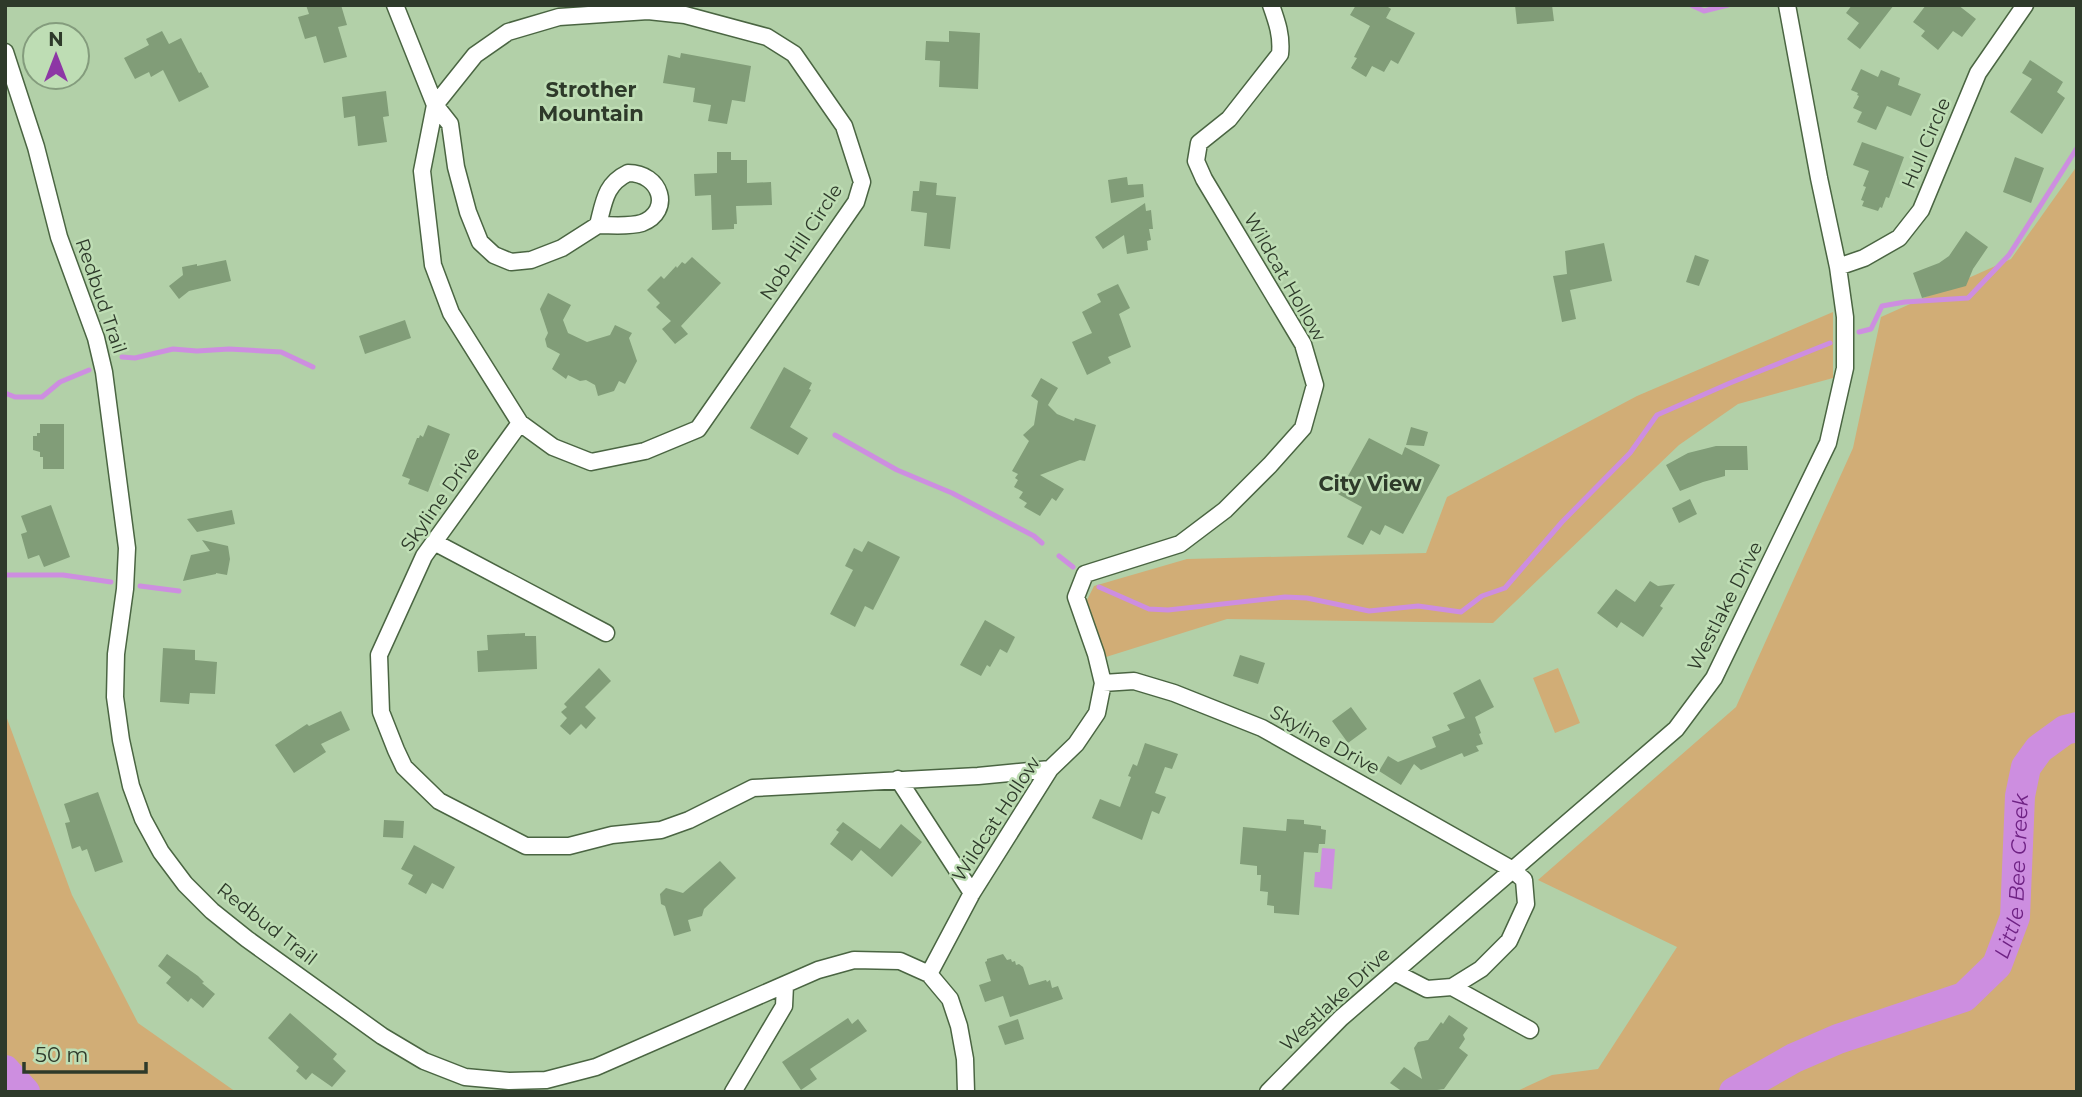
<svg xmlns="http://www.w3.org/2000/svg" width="2082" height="1097" font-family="Montserrat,sans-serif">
<rect width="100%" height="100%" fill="#b2d0a8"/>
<path fill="#d1ad76" d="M2077 166V1092H1515L1552 1075 1598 1069 1677 947 1538 880 1736 707 1853 448 1881 317 2011 259Z
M1833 312V378L1738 404 1679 445 1493 623 1227 619 1106 657 1087 600 1094 586 1187 559 1426 553 1447 497 1637 396Z
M1558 668 1580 723 1555 733 1533 678Z
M5 713 72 895 138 1023 236 1092H5Z"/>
<path fill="#cd8ee0" d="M1322 848 1335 849 1332 889 1314 887 1315 872H1320Z"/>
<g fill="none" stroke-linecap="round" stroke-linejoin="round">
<path stroke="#cd8ee0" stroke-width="5" d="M1691 5 1704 11 1728 5
M1859 332 1871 329 1882 306 1905 302 1968 298 2009 255 2077 148
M122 357 135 358 173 349 197 351 229 349 281 352 313 367
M5 393 15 397H42L60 382 89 370
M835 435 897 470 952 493 1034 536 1042 543
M1059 556 1073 567
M5 575H63L111 582
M140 586 179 591
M1099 587 1149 609 1168 610 1285 597 1307 598 1369 611 1418 606 1461 612 1482 596 1505 588 1562 522 1630 453 1657 415 1730 383 1830 343"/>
<g stroke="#cd8ee0" stroke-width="30">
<path d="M5 1070 25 1092"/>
<path id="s1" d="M1734 1092 1794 1058 1838 1039 1964 997 1997 965 2015 917 2020 796 2026 767 2039 749 2065 730 2077 727"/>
</g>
</g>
<path fill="#819d78" d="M306 5H341L347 25 338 27 347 57 324 63 316 36 305 39 298 17 309 14Z
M1356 5H1385L1391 9 1386 18 1415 33 1398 64 1391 60 1384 72 1372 66 1366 77 1351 68 1357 58 1354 57 1370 26 1350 15Z
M1515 5H1552L1554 21 1517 24Z
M1852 5H1894L1860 49 1847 39 1859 23 1846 13Z
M1926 5H1958L1976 19 1962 37 1953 31 1938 50 1921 36 1925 31 1913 22Z
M162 31 169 44 181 38 199 73 201 72 209 87 179 102 163 70 151 77 149 72 135 79 124 58 149 45 146 39Z
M949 31 980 33 978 89 939 87 940 61 925 60 926 41 949 42Z
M681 53 751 66 745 102 732 100 727 124 708 121 711 105 693 102 695 88 663 83 668 55 680 58Z
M2030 60 2063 82 2057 92 2065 98 2042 134 2010 112 2032 79 2022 73Z
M1861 69 1878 77 1881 70 1900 78 1898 85 1921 94 1911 116 1887 106 1876 130 1857 122 1862 112 1853 108 1859 96 1857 95 1858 93 1851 90Z
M386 91 389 116 383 117 387 142 358 146 355 116 344 118 342 97Z
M1862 142 1904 157 1889 198 1886 197 1882 208 1880 207 1878 211 1862 206 1864 201 1861 200 1866 187 1863 186 1869 171 1853 165Z
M717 152H731V160H747V183L771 182 772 205 736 206 737 224H734V229L712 230 711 195 695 196 694 174 717 173Z
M2015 157 2044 168 2031 203 2003 192Z
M1127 177 1128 185 1143 184 1144 197 1111 203 1108 180Z
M920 181 937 183 936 195 956 197 950 249 924 246 927 213 911 211 913 191H919Z
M1145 203 1146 211 1151 210 1153 229H1149L1151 240 1147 241 1148 250 1127 254 1124 235 1103 249 1095 237Z
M1966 231 1988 247 1973 269 1966 286 1922 298 1913 273 1939 263 1949 256Z
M1604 243 1612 281 1570 290 1576 319 1562 322 1553 276 1567 274 1565 251Z
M1695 255 1709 260 1699 286 1686 282Z
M692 257 721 283 681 326 688 334 675 344 662 329 671 321 656 307 660 303 647 290 661 276 664 279 676 266 677 268 682 262 685 264Z
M226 260 231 281 189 291 179 299 169 286 183 275 182 267 197 264V266Z
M1118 284 1130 308 1119 314 1131 347 1108 357 1111 363 1087 375 1072 342 1092 333 1082 312 1101 302 1097 294Z
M548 293 571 305 563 320 568 333 587 342 610 335 615 325 632 333 629 338 637 361 625 384 619 381 614 391 598 396 595 385 586 380 580 381 568 375 566 379 552 369 560 354 547 347 545 339 548 333 540 309Z
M405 320 411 338 365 354 359 336Z
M784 367 812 383 809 389 811 390 790 427 808 438 798 455 750 428Z
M1041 378 1058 388 1048 405 1057 414 1074 421 1075 418 1096 425 1085 461 1080 460 1040 475 1064 489 1056 501 1052 498 1040 516 1024 507 1027 503 1019 498 1023 492 1014 487 1018 480 1015 478 1018 474 1012 471 1029 441 1023 435 1034 425 1038 401 1031 396Z
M40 424H64V469H43V457H40V452L33 450V436H37V433H40Z
M428 425 450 434 428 492 408 484 410 479 402 476 417 438H419L420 435 423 437Z
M1411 427 1428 432 1424 446 1406 445Z
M1369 438 1402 455 1405 447 1440 465 1403 534 1385 525 1380 535 1371 530 1363 545 1347 537 1362 507 1338 494Z
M1716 446H1747L1748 470H1725V476L1703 482 1680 491 1666 465 1688 453Z
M1690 499 1697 514 1679 523 1672 508Z
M51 505 70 557 44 567 39 555 28 559 21 534 27 532 21 516Z
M232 510 235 524 197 532 187 519Z
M202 540 228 546 230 559 227 575 216 573V574L183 581 191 555 210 551Z
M868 541 900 557 873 610 865 606 855 627 830 614 853 570 845 566 854 548 862 552Z
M1650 581 1658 586 1675 584 1660 606 1663 608 1643 637 1621 622 1617 628 1597 613 1616 589 1635 602Z
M985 620 1015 637 1007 653 1000 649 990 667 987 665 981 676 960 665Z
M525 633V636H536L537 669 478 672 477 651 488 650 487 635Z
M163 648 195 650V660L217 662 215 694 190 693 189 704 160 702Z
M1240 655 1265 663 1258 684 1233 676Z
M599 668 611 681 585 707 596 718 586 729 581 724 570 735 560 726 567 718 561 712 567 707 564 704Z
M1480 679 1494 707 1475 717 1481 733 1479 734 1483 744 1476 746 1479 751 1464 757 1462 753 1421 770 1414 764 1401 785 1379 771 1388 756 1398 762 1436 747 1432 737 1450 730 1447 725 1465 718 1453 693Z
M1351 707 1367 729 1348 743 1332 721Z
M341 711 350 730 321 744 326 752 294 773 275 745 307 724 309 726Z
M1145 743 1178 754 1172 769 1165 767 1155 793 1166 797 1159 814 1152 811 1142 840 1092 818 1100 799 1120 807 1131 777 1128 776 1133 764 1137 766Z
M98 792 123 862 95 872 87 849 82 851 80 846 72 849 65 823 70 822 64 804Z
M1287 819 1304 820V824L1321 826V829L1326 830 1325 844H1319L1318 853 1304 852 1299 915 1274 913V906L1267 905 1268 892 1260 891 1261 875H1257V866L1240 864 1243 827 1286 831Z
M384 820 404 821 403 838 383 837Z
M843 822 880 849 901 824 922 842 892 877 861 850 852 861 830 844 839 832 836 830Z
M414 845 455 867 443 889 432 883 426 894 408 884 413 875 401 869Z
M720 861 736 878 704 909 702 916 688 920 691 931 674 936 665 906 661 904 660 894 666 888 683 893Z
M167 954 198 976 204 982 202 983 215 994 203 1008 191 998 188 1002 166 983 171 977 158 966Z
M1003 954 1007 960 1011 959 1012 962 1015 961 1016 965 1019 964 1023 967 1029 985 1046 980 1047 982 1050 980 1052 988 1058 986 1063 999 1010 1017 1003 996 985 1002 979 985 991 981 985 962 987 961V959Z
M290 1013 337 1054 333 1059 346 1071 332 1087 312 1073 306 1080 296 1071 299 1067 268 1038Z
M1449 1015 1468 1028 1463 1035 1465 1039 1459 1048 1468 1055 1444 1089 1437 1090 1439 1092H1403L1390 1083 1404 1067 1422 1079 1414 1048 1418 1042 1428 1040 1441 1022 1443 1024Z
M848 1018 852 1024 858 1019 867 1031 810 1069 817 1079 801 1090 782 1062Z
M1018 1019 1024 1039 1005 1045 998 1026Z"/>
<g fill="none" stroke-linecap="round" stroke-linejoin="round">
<defs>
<path id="minor" d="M395 5 435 105 422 171 433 265 451 313 520 423 553 447 591 462 645 451 698 429 856 202 862 182 844 126 794 54 767 37 685 15 648 11 559 17 508 32 475 55 435 105 450 124 456 167 468 212 480 242 494 255 511 262 531 260 562 248 598 225
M5 52 36 147 59 237 96 338 104 372 127 548 125 589 116 654 115 697 121 740 131 786 143 819 161 852 185 884 212 911 247 939 382 1036 424 1061 465 1077 509 1081 546 1080 596 1067 818 970 854 960 900 961 929 974 950 999 959 1026 965 1059 966 1092
M628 173C661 173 673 211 642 223 629 227 612 225 598 225 604 202 605 184 628 173Z
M1838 267 1864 258 1899 238 1921 210 1978 73 2025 5
M520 423 424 556 379 655 381 712 396 750 404 767 439 801 526 846H569L612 835 661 830 689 820 753 788 978 776 1050 769
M434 542 606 633
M1103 683 1134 681 1174 693 1262 728 1513 870 1524 880 1526 904 1509 941 1481 969 1452 987 1427 989 1394 972
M898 779 972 893
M929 974 972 893 1050 769 1076 744 1097 713 1103 683 1096 654 1076 597 1085 574 1180 544 1225 510 1270 465 1303 428 1315 385 1303 344 1204 179 1196 161 1199 143 1229 119 1280 54C1282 36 1277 22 1271 5
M1452 987 1530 1030
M733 1092 784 1006 785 985
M1268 1092 1341 1018 1676 729 1714 678 1828 443 1845 368V317L1838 267 1819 178 1787 5"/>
</defs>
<use href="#minor" stroke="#4a6542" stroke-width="19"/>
<use href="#minor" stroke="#fff" stroke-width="16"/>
</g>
<g text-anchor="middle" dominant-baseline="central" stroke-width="5" stroke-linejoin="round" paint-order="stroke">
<g font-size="19" fill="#2e3a2a" stroke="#beddb4">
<text transform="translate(1926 143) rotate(-67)">Hull Circle</text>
<text transform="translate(801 242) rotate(-57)">Nob Hill Circle</text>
<text transform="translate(1285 277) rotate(60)">Wildcat Hollow</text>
<text transform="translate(101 296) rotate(71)">Redbud Trail</text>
<text transform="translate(440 499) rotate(-55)">Skyline Drive</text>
<text transform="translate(1725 606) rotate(-63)">Westlake Drive</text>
<text transform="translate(1325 740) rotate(29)">Skyline Drive</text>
<text transform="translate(996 819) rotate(-57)">Wildcat Hollow</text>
<text transform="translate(267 924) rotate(38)">Redbud Trail</text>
<text transform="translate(1335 999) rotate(-43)">Westlake Drive</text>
</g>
<g font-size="21" font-weight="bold" fill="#2e3a2a" stroke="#beddb4">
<text x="591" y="89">Strother<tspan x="591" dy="24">Mountain</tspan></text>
<text x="1370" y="483">City View</text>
</g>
<g font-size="21" font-style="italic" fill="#6f2284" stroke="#beddb4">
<text stroke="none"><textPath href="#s1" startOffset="387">Little Bee Creek</textPath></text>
</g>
</g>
<rect width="2082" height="1097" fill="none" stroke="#2e3a2a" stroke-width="14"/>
<g transform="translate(56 56)"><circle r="33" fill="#beddb4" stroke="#849c7d" stroke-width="2"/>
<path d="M0-5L12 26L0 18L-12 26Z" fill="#8d37a5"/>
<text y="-10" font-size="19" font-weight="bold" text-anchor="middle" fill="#2e3a2a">N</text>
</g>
<path d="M24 1062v10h122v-10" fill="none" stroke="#2e3a2a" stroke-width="3.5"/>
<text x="35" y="1062" font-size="21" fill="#2e3a2a" stroke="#beddb4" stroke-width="5" paint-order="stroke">50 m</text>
</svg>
